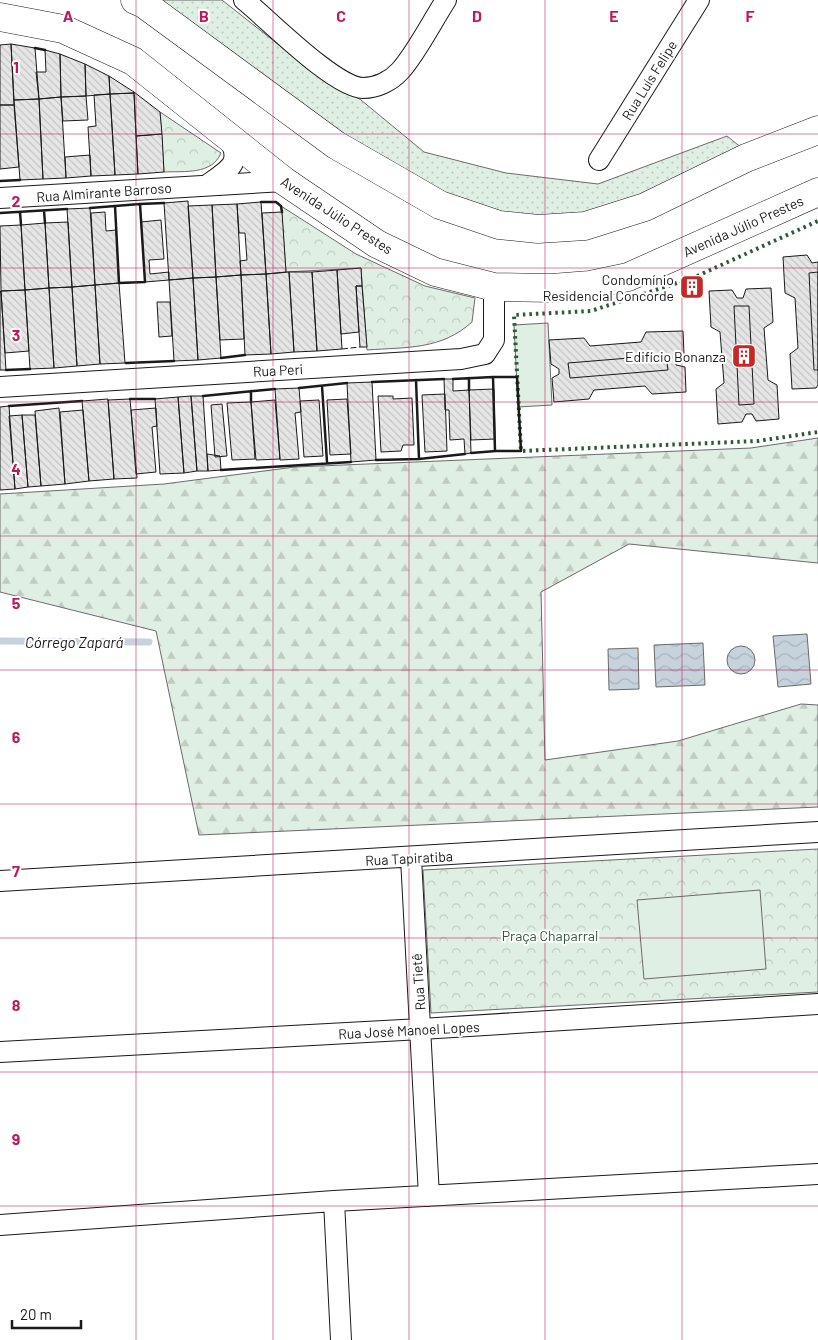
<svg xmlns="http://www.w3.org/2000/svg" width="818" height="1340" font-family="Barlow,sans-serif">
<defs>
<pattern id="grass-dots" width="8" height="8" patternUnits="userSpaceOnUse" patternTransform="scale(1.25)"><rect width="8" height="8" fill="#e0efe3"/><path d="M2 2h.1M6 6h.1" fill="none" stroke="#c0ccc2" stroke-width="1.8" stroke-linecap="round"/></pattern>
<pattern id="forest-firs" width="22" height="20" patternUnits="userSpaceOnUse" patternTransform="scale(1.25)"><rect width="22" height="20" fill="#e0efe3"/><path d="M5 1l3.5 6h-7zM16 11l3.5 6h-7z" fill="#c0ccc2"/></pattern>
<pattern id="park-crowns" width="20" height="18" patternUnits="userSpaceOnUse" patternTransform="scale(1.25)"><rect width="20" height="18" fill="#e0efe3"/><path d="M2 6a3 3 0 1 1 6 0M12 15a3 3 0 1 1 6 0" fill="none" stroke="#c0ccc2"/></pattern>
<pattern id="water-waves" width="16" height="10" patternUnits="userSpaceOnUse" patternTransform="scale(1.25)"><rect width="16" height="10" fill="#c6d2dc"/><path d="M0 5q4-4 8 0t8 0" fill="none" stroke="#aab4bc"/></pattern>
<pattern id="building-back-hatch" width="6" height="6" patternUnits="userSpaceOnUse" patternTransform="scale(1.25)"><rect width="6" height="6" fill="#e6e6e6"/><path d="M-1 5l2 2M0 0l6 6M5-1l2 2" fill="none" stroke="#c5c5c5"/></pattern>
</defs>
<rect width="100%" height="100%" fill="#fff"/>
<path fill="url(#grass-dots)" stroke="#6a6a6a" d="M144 0H222L289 53 361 100 424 152 506 173 598 184 727 136 748 153 646 203 538 225 439 200Z"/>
<path fill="url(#forest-firs)" stroke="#6a6a6a" d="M818 438V563L629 544 541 592 545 760 678 741 801 704 818 705V807L199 835 156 631 0 592V494L164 484 295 467 751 448Z"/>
<path fill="url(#park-crowns)" stroke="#6a6a6a" d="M160 112 221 153C212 175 184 171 164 172Z
M281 206 356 254 425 286 475 298 472 322C441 350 407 347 367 350L361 268 286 272Z
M818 849V992L431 1013 423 870Z"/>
<path fill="#e0efe3" stroke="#6a6a6a" d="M548 323 552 405 518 407 514 325Z
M760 890 766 969 644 979 637 900Z"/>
<path fill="url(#water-waves)" stroke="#6a6a6a" d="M807 634 811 684 778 687 773 636Z
M703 643 705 685 656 687 654 645Z
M727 660a14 14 0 1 1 28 0a14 14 0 1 1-28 0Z
M638 648 639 689 609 690 608 649Z"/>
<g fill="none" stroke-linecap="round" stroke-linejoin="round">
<path stroke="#c6d2dc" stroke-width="7" d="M0 641 149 642"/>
</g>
<path fill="url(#building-back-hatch)" stroke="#1a1a1a" d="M11 44 35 48 39 99 14 100Z
M11 44 14 105H0V45Z
M45 50 60 54 61 97 39 99 36 72H46Z
M60 54 85 64 86 96 61 97Z
M85 64 109 76 110 94 86 96Z
M109 76 134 92V93L110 94Z
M134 92 160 112 162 134 136 136Z
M134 93 138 174 115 175 110 94Z
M110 94 115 175 91 176 88 127 96 126 94 95Z
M86 96 88 120 63 121 61 97Z
M61 97 66 178 43 179 39 99Z
M39 99 43 179 20 180 14 100Z
M0 105H14L19 167 0 169Z
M162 134 164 172 138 174 136 136Z
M90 155 91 176 66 178 65 157Z
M188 201 193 278 169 280 164 203Z
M261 202 266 274 241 275 240 261 247 260 245 233H239L237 204Z
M237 204 241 275 216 277 212 205Z
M212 205 216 277 193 278 188 206Z
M90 208 95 285 72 287 67 209Z
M105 212 106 231 116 230 119 283 95 285 91 213Z
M282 212 286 272 266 274 262 213Z
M161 220 164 259 149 260 150 274 169 272V280L145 282 141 222Z
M68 222 72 287 49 288 45 223Z
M45 223 49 288 25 290 21 225Z
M21 225 25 290 1 291 0 226Z
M807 255 812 263 818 262V385L816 388 792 389 790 354 798 348 795 298 785 293 783 257Z
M361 268 362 286H356L359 332 341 334 337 270Z
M337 270 342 349 317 351 312 272Z
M289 272 294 352 271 354 266 274Z
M289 272H312L317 351 294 352Z
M818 272V370H814L809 273Z
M266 274 271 354 245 355 241 275Z
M241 275 244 339 220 340 216 277Z
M699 276 703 293 685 297 680 282Z
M216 277 221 358 198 360 193 278Z
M193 278 198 360 174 361 169 280Z
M119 283 125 363 100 364 95 285Z
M95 285 100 364 77 366 72 287Z
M356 286H362L367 347H360Z
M72 287 77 366 54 368 49 288Z
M49 288 54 368 30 369 25 290Z
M771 288 773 322 764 328 768 380 777 385 779 419 756 421 752 414H746L742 422 718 424 716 389 724 383 720 332 711 327 709 291 732 290 737 298H743L746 289Z
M25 290 29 351 5 353 1 291Z
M1 291 6 370H0V292Z
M157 302H170L172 336 159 337Z
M734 306H749L754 404 739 405Z
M683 331 684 354 676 359V365L685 367 686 392 652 394 645 386 594 390 589 399 554 402 552 378 559 374V369L551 364 549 340 584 338 590 346 641 342 646 332Z
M666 355 668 370 570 378 568 363Z
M444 379H453V391L469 390 471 453 465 454 464 439 450 440 449 410H445Z
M372 382 376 460 351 462 347 383Z
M299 388 301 412 295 413 299 459 280 460 275 389Z
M494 389 495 439 471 440 469 390Z
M445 394 447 451 425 452 422 395Z
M191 396H203L208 471H197Z
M191 396 197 471 184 473 178 397Z
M378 396H393V399L412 398 414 445H403L401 451 381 452Z
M178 397 184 473 160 474 155 399Z
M108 399 114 479 89 481 82 401Z
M130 399 137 478 114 479 108 400Z
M347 399 351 454 330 455 327 400Z
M275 400 280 459 256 460 251 402Z
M319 400 323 456 304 457 300 401Z
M251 402 255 459 232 460 227 403Z
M222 404 227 456 215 457 211 405Z
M9 406 15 489 0 490V407Z
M59 408 65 484 41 486 35 411Z
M156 408 157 426 152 427 156 472 136 474 131 410Z
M83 410 89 481 65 484 60 412Z
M22 415H35L41 486 28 487Z
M22 415 28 487 15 489 9 416Z
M207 454 220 456 221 470 208 471Z"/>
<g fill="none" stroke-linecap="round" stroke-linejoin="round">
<defs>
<path id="street" d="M244 0C268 19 334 87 363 88 377 88 391 81 400 71 415 55 433 20 446 0
M599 160 699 0
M207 185C230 169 244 163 227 135
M0 198 284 181
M0 387 461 359 485 354 494 340V287
M411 858 429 1196
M0 881 818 832
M0 1052 421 1029 818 1004
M334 1201 341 1340
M0 1225 334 1201 818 1174"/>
<path id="secondary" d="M135 0 144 4 336 145 440 205 499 225 538 229 585 226 645 207 746 158 818 130
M0 17 63 29 133 61 284 181 377 244 435 272 494 287 552 288 590 285 628 277 818 192"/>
</defs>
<use href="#street" stroke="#1a1a1a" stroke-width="22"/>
<use href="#secondary" stroke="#1a1a1a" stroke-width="29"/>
<use href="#street" stroke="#fff" stroke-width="20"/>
<use href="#secondary" stroke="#fff" stroke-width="28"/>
<path stroke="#2b5a34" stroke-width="4" stroke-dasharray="2.5 4" stroke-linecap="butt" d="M697 276 818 221
M683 281 591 311 514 315 521 451 758 441 818 432"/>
<path stroke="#1a1a1a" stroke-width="1" stroke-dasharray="6 2.5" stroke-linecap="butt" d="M342 349 360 347"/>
<path stroke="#1a1a1a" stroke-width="2.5" d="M35 48 45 50
M0 181 20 180
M261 202H276L281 206 282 212
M140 204 145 282 119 283 115 206Z
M140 204 164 203
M90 208 115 206
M44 211 45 223
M20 212 21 225
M0 213 67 209
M221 358 245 355
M126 363 174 361
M6 370 30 369
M493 377H517L521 451H495Z
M469 378V390
M453 379 493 377
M416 380 419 459
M372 382 444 379
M322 386 327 462
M299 388 347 383
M251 391V402
M203 396 275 389
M130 399H155
M9 406 82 401
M471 453 496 451
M376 460 419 459 465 454
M221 470 351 462"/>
</g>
<path fill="none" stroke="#c2185b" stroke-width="1" stroke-opacity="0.55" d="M136 0V1340M273 0V1340M409 0V1340M545 0V1340M682 0V1340M0 134H818M0 268H818M0 402H818M0 536H818M0 670H818M0 804H818M0 938H818M0 1072H818M0 1206H818"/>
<defs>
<symbol id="building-square" viewBox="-11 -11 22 22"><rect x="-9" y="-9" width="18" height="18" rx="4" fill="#c62828" stroke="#fff"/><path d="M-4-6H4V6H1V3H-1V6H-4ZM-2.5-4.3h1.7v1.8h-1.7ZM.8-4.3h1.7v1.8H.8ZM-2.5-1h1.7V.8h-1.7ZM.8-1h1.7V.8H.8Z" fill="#fff"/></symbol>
</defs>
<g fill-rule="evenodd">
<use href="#building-square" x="678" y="273" width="28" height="28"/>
<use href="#building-square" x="730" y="342" width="28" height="28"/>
</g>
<g text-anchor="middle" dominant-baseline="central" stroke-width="4" stroke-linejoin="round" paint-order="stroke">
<g font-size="14" fill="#1a1a1a" stroke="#fff">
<text transform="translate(649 80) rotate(-58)">Rua Luís Felipe</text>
<text transform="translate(104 192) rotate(-4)">Rua Almirante Barroso</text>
<text transform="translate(337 215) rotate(33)">Avenida Júlio Prestes</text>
<text transform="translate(743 226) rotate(-24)">Avenida Júlio Prestes</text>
<text transform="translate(278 370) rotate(-3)">Rua Peri</text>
<text transform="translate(409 858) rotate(-3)">Rua Tapiratiba</text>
<text transform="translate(418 982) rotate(-94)">Rua Tietê</text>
<text transform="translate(409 1030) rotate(-3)">Rua José Manoel Lopes</text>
</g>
<g font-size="14" fill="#1a1a1a" stroke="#fff" text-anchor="end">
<text x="674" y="279">Condomínio<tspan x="674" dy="16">Residencial Concorde</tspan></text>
<text x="726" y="356">Edifício Bonanza</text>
</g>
<g font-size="14" fill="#2b5a34" stroke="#fff">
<text x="550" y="935">Praça Chaparral</text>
</g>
<g font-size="15" font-style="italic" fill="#1a1a1a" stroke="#fff">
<text x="74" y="642">Córrego Zapará</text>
</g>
</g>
<g font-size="16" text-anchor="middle" font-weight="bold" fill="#c2185b" stroke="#fff" stroke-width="4" stroke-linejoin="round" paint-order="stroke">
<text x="68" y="22">A</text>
<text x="204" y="22">B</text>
<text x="341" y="22">C</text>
<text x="477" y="22">D</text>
<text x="614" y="22">E</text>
<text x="750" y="22">F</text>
<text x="16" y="73">1</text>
<text x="16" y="207">2</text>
<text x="16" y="341">3</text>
<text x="16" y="475">4</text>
<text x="16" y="609">5</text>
<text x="16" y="743">6</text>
<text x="16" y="877">7</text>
<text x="16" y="1011">8</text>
<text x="16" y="1145">9</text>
</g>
<path d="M12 1320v8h69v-8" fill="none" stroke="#1a1a1a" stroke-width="2.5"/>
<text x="20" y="1320" font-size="15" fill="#1a1a1a" stroke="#ffffff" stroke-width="4" paint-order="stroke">20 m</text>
</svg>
